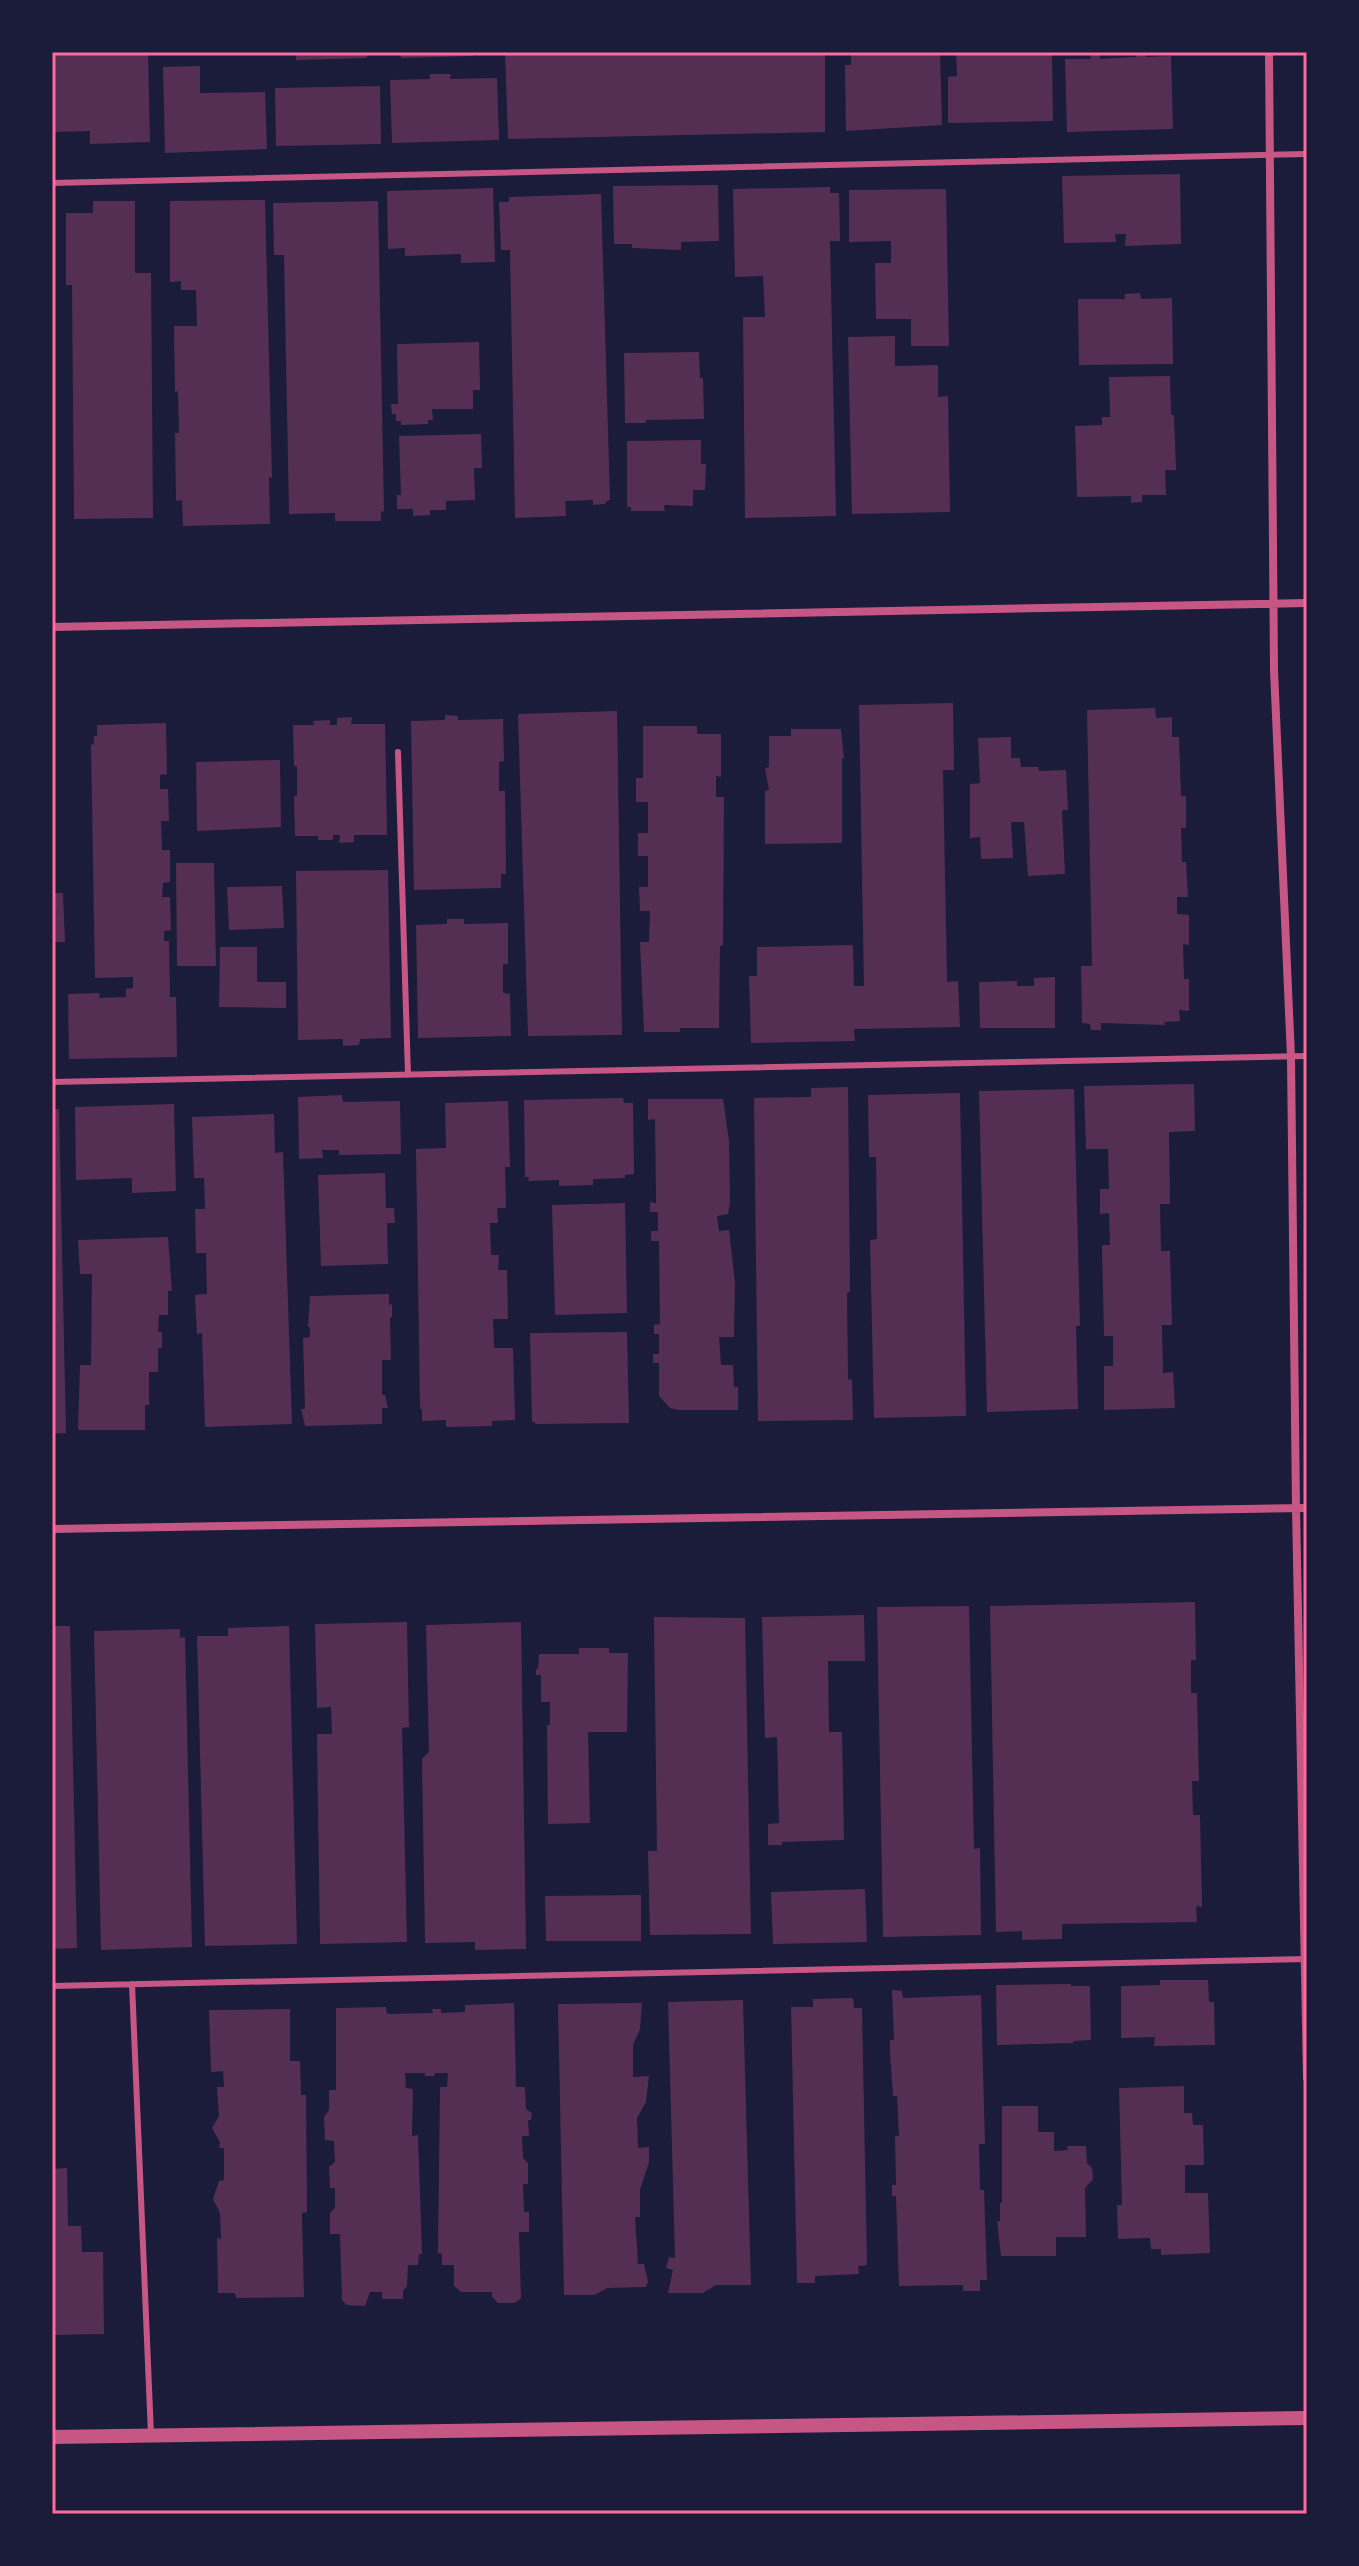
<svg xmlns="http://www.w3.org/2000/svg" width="1359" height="2566" font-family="Poppins,sans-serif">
<rect width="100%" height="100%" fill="#1b1b3a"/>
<path fill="#542f53" d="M52 52H148L150 142 90 144V131L52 132Z
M296 52H366L367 58 296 60Z
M400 52H473V56L401 58Z
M505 52H825V132L508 139Z
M851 52H940L942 125 846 131 845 65H851Z
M956 52H1043V55H1052L1053 121 948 123V77L957 76Z
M1090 52H1099L1100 59 1136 57V52H1146V57L1171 56 1173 129 1067 132 1065 59H1091Z
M200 66V93L265 92 267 149 165 153 163 67Z
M430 74H451L450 79 497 78 499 140 392 143 390 80 430 79Z
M380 86 381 144 276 146 275 88Z
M1180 174 1181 244 1125 246 1126 234H1115L1116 242 1064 243 1062 176Z
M718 185 719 241 681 242V250L632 248V244H614L613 186Z
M830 187V193H839L840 241H830L836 516 745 518 743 317H765L763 276 735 277 733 189Z
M493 188 495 262 461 263V254L405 256V248L388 249 387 191Z
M946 189 949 346H911V319H876L875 263H891V241L849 242V190Z
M601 194 610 500 606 501 605 504 593 505V500L565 501 566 516 515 518 510 250H501L499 202H509V197Z
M265 200 272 478 269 477 270 524 183 526 182 500 176 501 175 433H179L178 391 175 392 174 326H197L196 290H181V281L170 282V201Z
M93 201H135V273H151L153 518 74 519 72 285H66V213H93Z
M378 201 384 512 381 511V521H335V513L289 514 284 255H274L273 203Z
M1140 293 1141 299 1172 298 1173 364 1079 365 1078 299H1125V294Z
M895 336V366L938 365V397L948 396 950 512 852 514 848 337Z
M479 342 480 390H473V409H432L433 420H428V424L401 425V421H396V414H392L391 404H398L397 344Z
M699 352 700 378H703L704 419 646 420V423H625L624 353Z
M1170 376 1171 415H1174L1176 470H1165L1166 495H1142V502L1131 503V496L1077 497 1075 426 1102 425V417H1110L1109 377Z
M481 434 482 468H474L475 500 446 501V510H430V515L413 516V509H397V495H401L399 436Z
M701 440V464H706L705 490H693V506L664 505 665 511H631V507H627V441Z
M953 703 954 770H943L947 982 958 981 960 1027 854 1029 855 1041 751 1043 749 976H757V947L853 945 854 986H864L859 705Z
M1155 708 1156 718 1172 717V737H1179L1181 796H1186V828H1181L1182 862H1186L1188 897H1177V914L1189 915V945L1183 944 1184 979H1189V1011L1179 1010 1180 1021 1164 1022 1165 1025 1101 1023V1030H1091L1090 1024 1082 1023 1081 966H1092L1087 710Z
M617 711 622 1035 528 1036 518 714Z
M445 715 458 716V720L503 719 504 761 499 762V791H505L506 874H501V888L414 890 411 721 445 720Z
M352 717 351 724H385L387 835H354V842L339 843 340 835H333V840H318V836H295L294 796H297V766H294L293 725H314L313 721 330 720V725H337V718Z
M166 723 167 774 160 775V789H168L169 821H161L162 850H170V882L163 883 162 897H170L171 930 164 931V941H169L170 997H176L177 1057 69 1059 68 994 100 993 99 998 126 997V989L133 988V977L95 978 91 744 94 745V736H97V725Z
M643 726H697V734H721V777L716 776V797H724L723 945 720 946 719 1028H680V1032H644L640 942H649L650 911H640L639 887H648V856H638V833H648V802H636V778H643Z
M791 729H841L844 759 842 758V843L765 844V791L769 790 765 768 769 767V736H791Z
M1011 737V758H1020L1021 767H1038L1039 771 1066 770 1068 810H1062L1065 874 1028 876 1024 822H1011L1013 858 981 859 980 837 970 838V784L980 783 978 738Z
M280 760 281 827 197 831 196 762Z
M176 863H214L216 966H177Z
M388 870 391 1038 360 1039 359 1045 343 1046V1039L298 1040 296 871Z
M282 886 284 928 229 930 227 887Z
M52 893H63L65 942H52Z
M447 919H464V924L508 923V964H503V993L510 994 511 1036 418 1038 416 925 447 924Z
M220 947H257V982H286V1008L219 1007Z
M1055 977V1028H980L979 982 1017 981V986H1034V978Z
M1194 1084 1195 1131 1169 1132 1170 1204H1160L1161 1251H1170L1172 1325H1162L1163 1373 1173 1372 1175 1408 1104 1410V1366H1113V1336H1104L1102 1245H1110L1109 1213 1100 1214V1189H1109L1108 1149H1086L1084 1086Z
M848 1087 850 1292 847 1293 848 1379 852 1380 853 1420 758 1421 754 1098 811 1097V1088Z
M1074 1089 1080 1326H1076L1078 1409 987 1412 979 1091Z
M960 1093 966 1416 874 1418 870 1240 877 1239 876 1157H869L868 1095Z
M342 1095 343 1102 400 1101 401 1154 339 1155V1150H322L323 1158 299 1159 298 1097Z
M623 1098 624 1103H633L634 1174 625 1175V1178L593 1179V1185L559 1186V1180L528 1181 529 1177H525L524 1100Z
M648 1099H723L729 1141 730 1202 728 1214 717 1216 719 1231 729 1230 735 1283 734 1337H719L721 1365H733L734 1387H738V1410H679L670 1408 659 1396V1363H653V1354H659V1334H654V1325L660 1324 659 1241H651V1231H658V1212H650V1202L656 1203 655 1119 648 1120Z
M508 1101 510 1167H505L506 1208H497L498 1223H490L491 1255H499L498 1270H507L508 1319H493L494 1348H513L515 1420 492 1421V1426L446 1427V1420L422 1421V1409H420L416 1149 446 1148 445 1103Z
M174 1104 176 1191 132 1193V1178L76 1180 75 1107Z
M52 1109H59L66 1433 52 1434Z
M274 1114 275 1153 283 1152 292 1424 205 1427 202 1333 197 1334 195 1295 207 1294 206 1253H196L195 1209H205L204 1178H194L192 1117Z
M385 1173 386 1208H394L395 1223H387L388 1264 321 1266 318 1175Z
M625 1203 627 1313 555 1315 552 1205Z
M168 1237 172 1291H168V1315H159L158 1332H162V1348H158V1372H149V1405H145V1430H78L80 1365H91L92 1274H80L78 1240Z
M389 1294V1305L392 1304V1317L390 1318 391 1360H382V1395H385L388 1408H382V1424L305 1426 301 1409H305L303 1338 310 1337V1327H308L310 1296Z
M627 1332 629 1423 535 1424V1422H532L530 1333Z
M1195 1602 1196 1660H1191V1693H1197L1199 1781H1192L1193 1815H1200L1202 1907 1196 1906 1197 1922 1062 1924V1939L1022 1940V1931L996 1932 990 1606Z
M969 1606 974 1849 980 1848 981 1935 883 1937 877 1607Z
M864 1615 865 1661H828L829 1732H842L844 1840 782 1842V1845H768V1824L779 1823 777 1737 765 1738 762 1617Z
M654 1617 745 1618 751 1934 650 1935 648 1851H657Z
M407 1622 409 1727 402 1728 407 1942 320 1944 317 1734H332L331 1707 317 1708 315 1624Z
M521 1622 526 1949 475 1950V1942L425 1943 422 1759 429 1752 426 1625Z
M52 1626H70L77 1948 52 1949Z
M289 1626 297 1944 205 1946 197 1636H228V1628Z
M180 1629V1638L185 1637 192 1947 101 1950 94 1631Z
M579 1648H609V1653H628L627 1732H588L590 1823 548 1824 547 1725H550V1702H541V1675H536V1669H538L539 1654H579Z
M865 1889 867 1942 773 1944 771 1892Z
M641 1895V1941H546L545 1896Z
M1160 1980H1208L1209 2002H1214L1215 2045 1154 2046 1155 2037 1121 2038V1986L1160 1985Z
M1071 1984V1986H1090L1091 2040 1074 2041 1073 2043 997 2045 996 1985Z
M892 1990 902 1991 903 1998 981 1995 985 2144H979L980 2190H984L987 2280H980V2291H963V2285L899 2286 896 2196H892V2185H896L895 2136H899L897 2096H893L890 2052V2040H894Z
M853 1998 854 2008H862L867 2265 858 2266 859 2274 815 2276V2283H797L791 2007H813V1999Z
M743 2000 751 2285H716L703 2293H668L673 2270 666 2268 669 2257 675 2258 668 2002Z
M514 2003 516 2087H525L526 2109 532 2113 531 2120H528L529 2136H522L523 2158 528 2163V2184H523L524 2212H529V2232H519L521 2298 515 2303H498L492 2297V2292H461L454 2286V2265H442V2254L438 2253 440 2087H447L448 2073H435L434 2076H425V2073H405L406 2088 413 2089 412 2136 418 2135 422 2254H419L418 2265H408L407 2286 403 2291V2299H382V2292H370L365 2306 347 2305 342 2300 340 2234H330V2213L335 2208V2188H330L329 2167 335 2162 334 2141 325 2140 324 2117 329 2110V2090H336V2008L386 2007 387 2014 433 2013 432 2009H441V2013L465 2012V2005Z
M642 2003 640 2029 633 2045V2077L649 2076 646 2102 637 2118 638 2148 649 2147V2162L640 2190V2217H635L638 2264H644L648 2282 646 2287 607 2288 595 2295H564L558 2004Z
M290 2009V2061H300L301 2095H306L307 2212 302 2213 304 2297 236 2298 235 2293H218L217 2238 221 2239 220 2213 213 2199 219 2181 224 2180V2148H219L220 2142 212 2128 219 2116 217 2087H224L223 2071 211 2072 209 2010Z
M1184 2086V2113H1192L1193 2125H1203L1204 2165H1185V2193H1208L1210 2253 1161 2255V2249H1151L1150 2238 1118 2239 1117 2205H1122L1119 2088Z
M1002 2106H1038V2132H1054V2151L1068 2150 1067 2146H1086L1087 2163 1092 2168 1093 2179 1085 2188 1086 2237H1056V2256H1001L997 2221H1000V2203H1002Z
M67 2168 68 2226H81L82 2252H103L104 2334 52 2335V2169Z"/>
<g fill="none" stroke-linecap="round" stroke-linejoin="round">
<path stroke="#c65784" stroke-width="6" d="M52 183 1307 154
M398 752 408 1075
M52 1082 1307 1056
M132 1984 151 2435
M52 1986 1307 1959"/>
<path stroke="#c65784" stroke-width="8" d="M1269 52 1274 670 1291 1057 1296 1508 1307 2078
M52 627 1307 603
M52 1529 1307 1508"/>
<path stroke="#c65784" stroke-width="14" d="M52 2437 1307 2418"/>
</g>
<rect width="1359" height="2566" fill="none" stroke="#1b1b3a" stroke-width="108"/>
<rect x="54" y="54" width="1251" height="2458" fill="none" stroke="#ff6b9d" stroke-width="3"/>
</svg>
